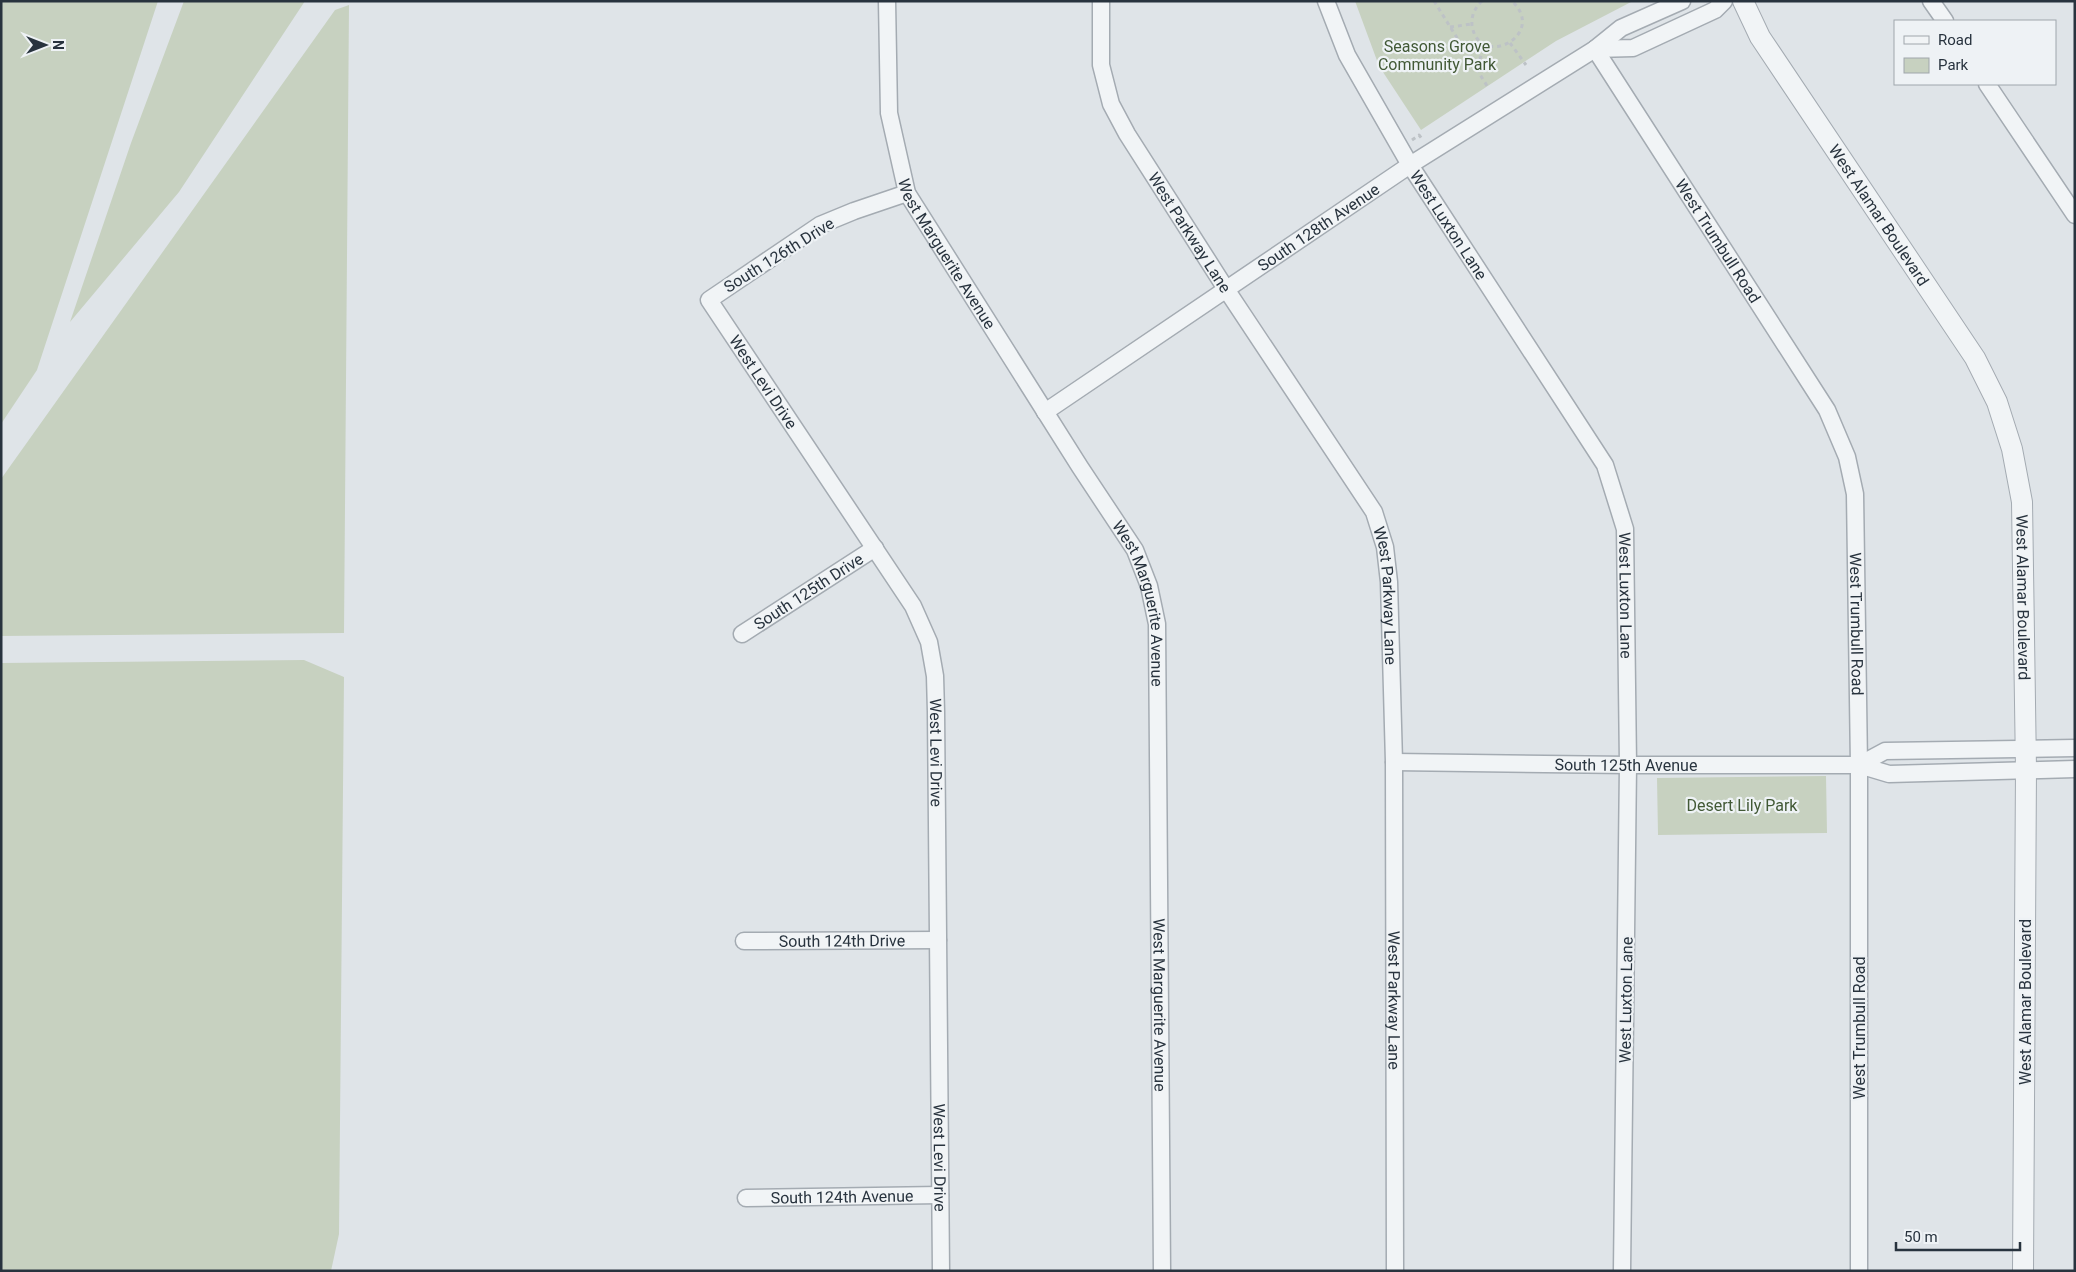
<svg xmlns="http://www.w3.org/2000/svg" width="2076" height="1272" font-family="Roboto,sans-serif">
<rect width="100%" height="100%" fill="#dfe4e8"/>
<path fill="#c7d1c0" d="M1 1H158L37 370 1 424Z
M184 1H305L179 192 70 322 131 143Z
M1355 1H1633L1556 41 1421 130 1379 66Z
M349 5 344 633 1 636V479L335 10Z
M304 660 344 677 339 1234 331 1271H1V663Z
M1826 776 1827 833 1658 835 1657 778Z"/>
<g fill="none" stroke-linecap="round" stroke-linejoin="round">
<defs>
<g id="minor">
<path id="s1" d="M887 1 889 113 907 193 1080 467 1135 550 1149 586 1157 624 1162 1271"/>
<path id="s2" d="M1101 1V65L1111 104 1127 134 1226 289 1374 512 1385 547 1389 582 1394 762 1395 1271"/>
<path id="s3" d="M1326 1 1347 55 1410 165 1605 465 1625 529 1628 765 1622 1271"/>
<path d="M1931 1 1945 21"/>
<path id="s4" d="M1595 49 1827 410 1847 457 1855 494 1859 765V1271"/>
<path d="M1595 49 1633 48 1715 10 1724 1"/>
<path d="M1987 84 2075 215"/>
<path id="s5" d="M907 193 854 211 820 225 709 300 913 606 929 642 935 676 936 712 941 1271"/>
<path id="s6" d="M1045 412 1410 165 1595 49 1621 28 1682 1"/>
<path id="s7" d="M742 634 875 548"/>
<path id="s8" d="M1394 762 1628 765H1859L1889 774 2075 769"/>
<path d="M1859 765 1885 751 2075 748"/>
<path id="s9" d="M744 941 938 940"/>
<path id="s10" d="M746 1198 940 1195"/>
</g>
<g id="tertiary">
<path id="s11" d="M1743 1 1760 37 1975 358 1997 402 2012 449 2022 502 2026 769 2023 1271"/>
</g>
</defs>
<use href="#minor" stroke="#a4abb2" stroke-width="19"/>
<use href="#tertiary" stroke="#a4abb2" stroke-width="22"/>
<path stroke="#bdc2c6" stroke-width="3" stroke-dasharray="4 4" stroke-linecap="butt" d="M1434 1 1489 89
M1482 1C1475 8 1471 15 1472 26 1480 70 1548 35 1512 1
M1450 27 1472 24
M1510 43 1526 65
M1475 66 1478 63 1486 45
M1412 140 1419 135 1422 139"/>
<use href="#minor" stroke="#f1f4f6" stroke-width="16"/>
<use href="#tertiary" stroke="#f1f4f6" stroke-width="20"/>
</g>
<g text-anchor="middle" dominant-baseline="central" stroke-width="4.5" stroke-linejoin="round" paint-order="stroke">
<g font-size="16" fill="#425936" stroke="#eef2f5">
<text x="1437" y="46">Seasons Grove<tspan x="1437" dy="18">Community Park</tspan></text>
<text x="1742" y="805">Desert Lily Park</text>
</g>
<g font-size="16" fill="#28333e" stroke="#eef2f5">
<text stroke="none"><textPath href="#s11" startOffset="254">West Alamar Boulevard</textPath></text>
<text stroke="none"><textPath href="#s3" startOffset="256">West Luxton Lane</textPath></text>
<text stroke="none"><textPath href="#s6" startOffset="330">South 128th Avenue</textPath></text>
<text stroke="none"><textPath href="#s2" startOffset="255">West Parkway Lane</textPath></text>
<text stroke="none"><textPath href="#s4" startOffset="228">West Trumbull Road</textPath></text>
<text stroke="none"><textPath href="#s1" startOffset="266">West Marguerite Avenue</textPath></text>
<text transform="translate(779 255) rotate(-32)">South 126th Drive</text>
<text stroke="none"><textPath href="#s5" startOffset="325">West Levi Drive</textPath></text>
<text stroke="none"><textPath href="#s7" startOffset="79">South 125th Drive</textPath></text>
<text stroke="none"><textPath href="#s3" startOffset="676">West Luxton Lane</textPath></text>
<text stroke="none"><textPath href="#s2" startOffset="675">West Parkway Lane</textPath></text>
<text stroke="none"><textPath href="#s11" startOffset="674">West Alamar Boulevard</textPath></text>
<text stroke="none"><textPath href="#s1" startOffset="671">West Marguerite Avenue</textPath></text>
<text stroke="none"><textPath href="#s4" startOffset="648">West Trumbull Road</textPath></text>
<text stroke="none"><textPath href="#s5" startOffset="745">West Levi Drive</textPath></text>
<text stroke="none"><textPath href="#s8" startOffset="232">South 125th Avenue</textPath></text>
<text stroke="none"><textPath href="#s9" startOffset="98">South 124th Drive</textPath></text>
<text stroke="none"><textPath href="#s2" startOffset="1080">West Parkway Lane</textPath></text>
<text transform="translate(1626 1000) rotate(-89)">West Luxton Lane</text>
<text transform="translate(2025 1002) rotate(-90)">West Alamar Boulevard</text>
<text stroke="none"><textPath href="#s1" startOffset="1076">West Marguerite Avenue</textPath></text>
<text transform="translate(1859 1028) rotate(-90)">West Trumbull Road</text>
<text stroke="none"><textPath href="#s5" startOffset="1150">West Levi Drive</textPath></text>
<text stroke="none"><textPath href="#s10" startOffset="96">South 124th Avenue</textPath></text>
</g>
</g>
<rect width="2076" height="1272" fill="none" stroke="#28333e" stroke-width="5"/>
<rect x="1894" y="20" width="162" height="65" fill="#eef2f5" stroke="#9fa6ac"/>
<rect x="1904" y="36" width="25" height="8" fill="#f1f4f6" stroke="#9fa6ac"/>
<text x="1938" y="45" font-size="15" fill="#28333e">Road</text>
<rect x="1904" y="58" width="25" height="15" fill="#c7d1c0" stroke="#9fa6ac"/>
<text x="1938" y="70" font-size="15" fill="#28333e">Park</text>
<g transform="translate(45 45) rotate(90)" stroke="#eef2f5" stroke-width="4" paint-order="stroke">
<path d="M0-4L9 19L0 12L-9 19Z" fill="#28333e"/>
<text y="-8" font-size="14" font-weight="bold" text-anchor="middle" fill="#28333e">N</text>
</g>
<path d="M1896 1242v8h124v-8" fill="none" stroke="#28333e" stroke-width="2.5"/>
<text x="1904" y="1242" font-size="15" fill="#28333e" stroke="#eef2f5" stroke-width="4" paint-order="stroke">50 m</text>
</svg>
